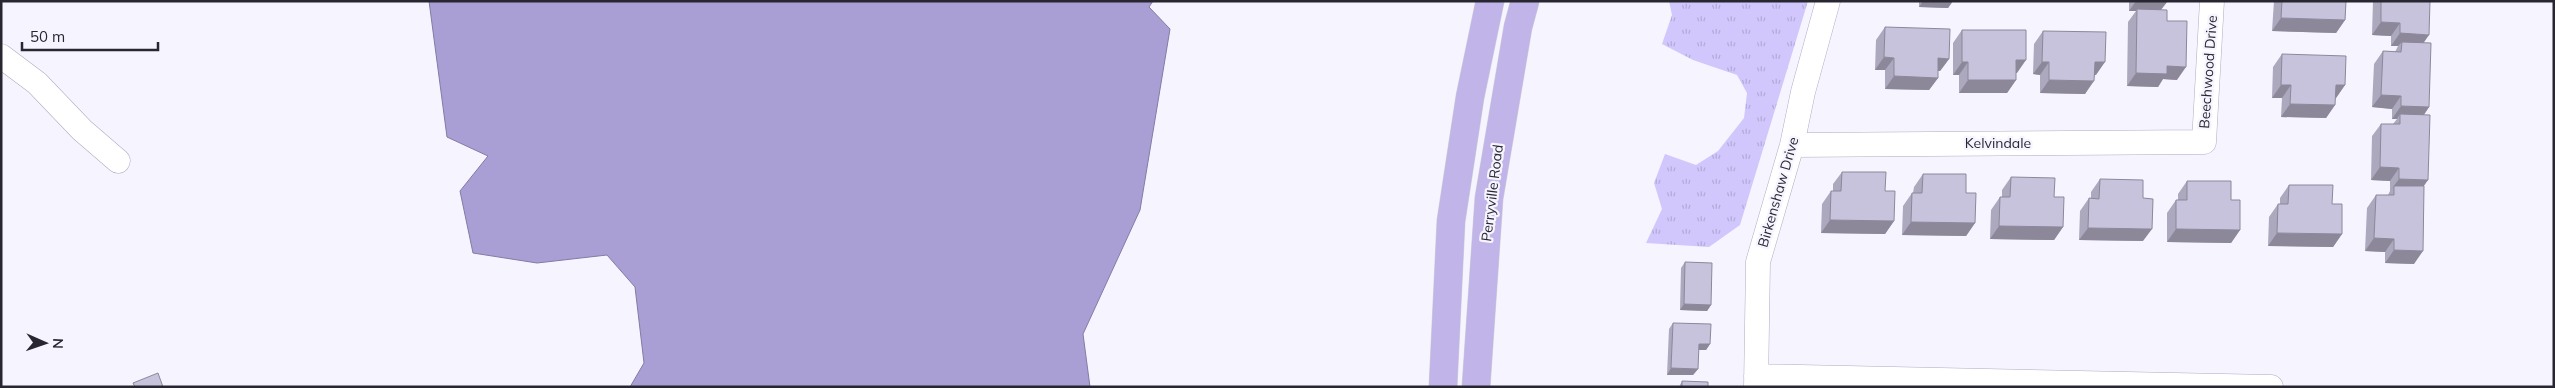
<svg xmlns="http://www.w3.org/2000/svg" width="2555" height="388" font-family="Mulish,sans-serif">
<defs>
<pattern id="grass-tufts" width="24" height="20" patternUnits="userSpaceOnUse" patternTransform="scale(1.25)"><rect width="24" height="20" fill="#d1c7fc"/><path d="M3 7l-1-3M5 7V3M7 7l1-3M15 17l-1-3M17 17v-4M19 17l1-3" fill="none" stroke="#b3abd8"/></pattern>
</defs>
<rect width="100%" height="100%" fill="#f6f4ff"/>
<path fill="url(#grass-tufts)" d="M1669 1H1808L1740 225 1709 247 1646 243 1662 209 1654 183 1665 154 1696 165 1718 151 1744 118 1747 93 1737 75 1693 60 1662 44 1672 15Z"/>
<path fill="#aa9fd5" stroke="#837ba4" d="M429 1H1153L1149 7 1170 29 1140 210 1083 334 1090 387H630L644 363 635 287 607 255 537 263 473 253 460 191 488 156 447 137Z"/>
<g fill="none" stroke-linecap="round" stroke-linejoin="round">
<defs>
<path id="minor" d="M1 56 37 83 82 130 118 161
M1792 145 2204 142 2212 1
M1756 376 2271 387
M1756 387 1758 262 1792 145 1803 92 1828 1"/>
<path id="major" d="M1443 387 1451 221 1470 97 1490 1
M1476 387 1489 198 1518 27 1525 1"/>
</defs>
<use href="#minor" stroke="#afabc3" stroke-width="25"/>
<use href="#major" stroke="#d4d4d6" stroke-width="29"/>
<use href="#minor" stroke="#fff" stroke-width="24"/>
<use href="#major" stroke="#c1b4e9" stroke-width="28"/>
</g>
<path fill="#aca8bd" d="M1919 1H1953L1948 8 1919 7Z
M2129 1H2178L2177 2H2167L2161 10 2167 21 2177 80 2163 79 2158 87 2127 86 2128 22 2136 11H2129Z
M2274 1H2346L2345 20 2336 33 2272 31Z
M2373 1H2430L2423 43 2429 107 2424 115 2428 180 2423 186 2414 264 2385 263V252L2365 251 2367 208 2376 195H2388L2390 191V181L2371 180 2372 136 2381 124H2393L2397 119H2392V109L2372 107 2374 64 2383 51 2395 52 2398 46H2391V36L2372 35Z
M1885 27 1949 59 1940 71H1938V78L1929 90 1885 89V70H1875L1876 40Z
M1962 30 2017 73H2016V80L2007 93H1959V75H1953V43Z
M2043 31 2096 75H2095L2085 94 2040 93V75L2033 74 2034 44Z
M2282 54 2345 85 2336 98H2335V105L2326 118 2281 117 2282 98H2272L2273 67Z
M1842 172 1885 191 1894 221 1885 234 1821 233 1822 204 1831 191H1833V184Z
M1923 174 1966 193 1975 223 1966 236 1902 235 1903 206 1912 193H1913L1914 187Z
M2011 177 2054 197 2063 227 2054 240 1990 239 1991 210 2000 197H2002V190Z
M2100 179 2143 241 2079 240 2080 211 2089 198H2091V192Z
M2187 181 2231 200 2240 230 2231 243 2167 242V213L2176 200H2178V194Z
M2289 185 2332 204 2342 234 2333 247 2268 246 2269 217 2278 204H2280V198Z
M1685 262 1711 305 1707 311 1680 310 1681 268Z
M1673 323 1710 344 1706 350H1698V369L1693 375H1667L1669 329Z
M1682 381 1708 387H1679Z"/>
<path fill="#8c889a" d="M1923 1H1953L1948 8 1919 7Z
M2136 1H2178L2177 2H2167L2159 12 2137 9 2136 11H2129Z
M2281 18 2345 20 2336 33 2272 31Z
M2381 22 2400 23 2391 36 2372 35Z
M2400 33 2429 35 2420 48 2402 42 2398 46H2391Z
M1884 57 1894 58 1885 70H1875Z
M1938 58 1949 59 1940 71H1929Z
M2016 60H2026L2017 73H2007Z
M1962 62H1968L1959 75H1953Z
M2042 62H2049L2040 75 2033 74Z
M2095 62H2105L2096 75 2086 74Z
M2167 66 2186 67 2177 80 2163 79 2158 87 2127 86 2136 73Z
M1894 76 1938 78 1929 90 1885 89Z
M1968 80H2016L2007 93H1959Z
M2049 80 2094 81 2085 94 2040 93Z
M2281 85H2291L2282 98H2272Z
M2336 85H2345L2336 98H2327Z
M2381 95 2401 96 2392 109 2372 107Z
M2290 104 2335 105 2326 118 2281 117Z
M2401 106 2429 107 2420 120 2400 114 2397 119H2392Z
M2380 167 2399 168 2390 181 2371 180Z
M2399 179 2428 180 2419 193 2394 186 2390 191Z
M1830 220 1894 221 1885 234 1821 233Z
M1911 222 1975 223 1966 236 1902 235Z
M1999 226 2063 227 2054 240 1990 239Z
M2088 228 2152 229 2143 241 2079 240Z
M2176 229 2240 230 2231 243 2167 242Z
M2277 233 2342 234 2333 247 2268 246Z
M2374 238 2394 239 2385 252 2365 251Z
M2394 250 2423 251 2414 264 2385 263Z
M1684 304 1711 305 1707 311 1680 310Z
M1699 344H1710L1706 350H1694Z
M1671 368 1698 369 1693 375H1667Z"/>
<path fill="#c8c3dc" stroke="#8c889a" d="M2282 1H2346L2345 20 2281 18Z
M2381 1H2430L2429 35 2400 33V23L2381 22Z
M2137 9 2167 10V21H2187L2186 67 2167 66V74L2136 73Z
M1885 27 1950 29 1949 59 1938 58V78L1894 76V58L1884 57Z
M1962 30H2026V60H2016V80H1968V62H1962Z
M2043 31 2106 32 2105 62H2095L2094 81 2049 80V62H2042Z
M2402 42 2431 43 2429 107 2401 106V96L2381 95 2383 51 2401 52Z
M2282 54 2346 56 2345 85H2336L2335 105 2290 104 2291 85H2281Z
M2400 114 2430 115 2428 180 2399 179V168L2380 167 2381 124H2400Z
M1842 172H1886L1885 191H1895L1894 221 1830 220 1831 191H1841Z
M1923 174H1966V193H1976L1975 223 1911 222 1912 193H1922Z
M2011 177 2055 178 2054 197H2064L2063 227 1999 226 2000 197H2010Z
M2100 179 2143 180V198L2153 199 2152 229 2088 228 2089 198 2099 199Z
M2187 181H2231V200H2240V230L2176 229V200H2187Z
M2289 185H2333L2332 204H2342V234L2277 233 2278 204H2288Z
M2394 186H2424L2423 251 2394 250V239L2374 238 2376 195H2394Z
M1685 262 1712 263 1711 305 1684 304Z
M1673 323 1711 324 1710 344H1699L1698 369 1671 368Z
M158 373 163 387H135L133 383Z
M1682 381 1708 382V387H1682Z"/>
<g text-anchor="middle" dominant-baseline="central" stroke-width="4.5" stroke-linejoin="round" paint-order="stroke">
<g font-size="14" fill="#282630" stroke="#f6f4ff">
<text transform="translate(2208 72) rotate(-86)">Beechwood Drive</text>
<text x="1998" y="143">Kelvindale</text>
<text transform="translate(1778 192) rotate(-74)">Birkenshaw Drive</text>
<text transform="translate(1492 193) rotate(-83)">Perryville Road</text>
</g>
</g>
<rect width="2555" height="388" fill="none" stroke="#282630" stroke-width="5"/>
<g transform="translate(45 343) rotate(92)" stroke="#f6f4ff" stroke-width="4" paint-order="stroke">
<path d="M0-4L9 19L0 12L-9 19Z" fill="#282630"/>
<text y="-8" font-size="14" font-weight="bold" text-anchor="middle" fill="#282630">N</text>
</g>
<path d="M22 42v8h136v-8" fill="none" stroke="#282630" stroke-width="2.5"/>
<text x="30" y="42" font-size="15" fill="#282630" stroke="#f6f4ff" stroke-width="4" paint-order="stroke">50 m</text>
</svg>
